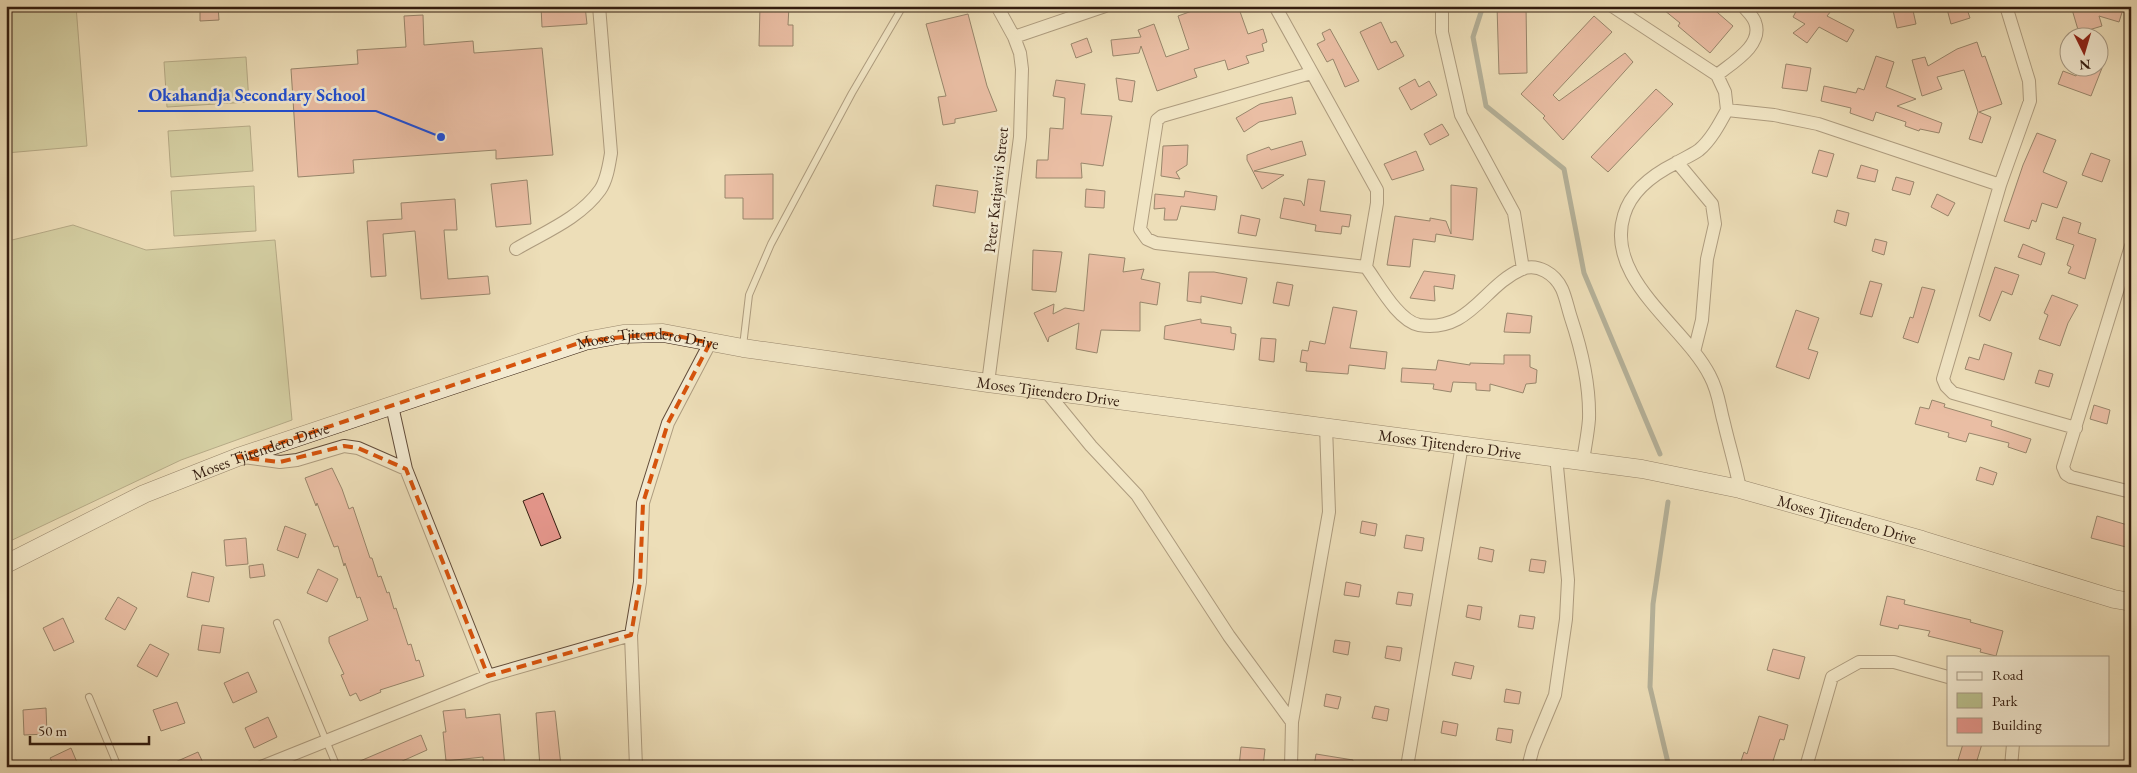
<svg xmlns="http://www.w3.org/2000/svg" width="2137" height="773" font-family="'EB Garamond',serif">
<rect width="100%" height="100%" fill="#eddeb8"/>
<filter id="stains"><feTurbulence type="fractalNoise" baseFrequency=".004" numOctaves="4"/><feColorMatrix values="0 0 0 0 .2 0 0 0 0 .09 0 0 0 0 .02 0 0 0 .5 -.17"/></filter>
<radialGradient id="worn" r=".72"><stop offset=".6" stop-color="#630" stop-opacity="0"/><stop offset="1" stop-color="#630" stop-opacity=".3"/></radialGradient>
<path fill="#bac18e" stroke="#766e4e" d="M6 6H76L87 146 6 153Z
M246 57 249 102 167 107 164 62Z
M250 126 253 171 171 177 168 131Z
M254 186 256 231 174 236 171 191Z
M73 225 146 250 275 240 292 420 181 460 6 543V238L12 240Z"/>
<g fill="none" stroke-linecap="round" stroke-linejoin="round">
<path stroke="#727b74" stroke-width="5" d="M1483 6 1473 37 1486 106 1564 169 1584 273 1660 454
M1668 502 1653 604 1650 687 1669 767"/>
</g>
<path fill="#e6978d" stroke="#331c0f" d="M200 6H218L219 20 200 21Z
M541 6H585L587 24 542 27Z
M760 6H789L788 25H793V46H759Z
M1206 6H1238L1248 34 1263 29 1267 42 1262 44 1264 51 1246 56 1249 63 1228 70 1225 60 1194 69 1197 77 1157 91 1141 46 1139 53 1113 56 1111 40 1141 37 1138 30 1154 24 1166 57 1189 49 1178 16Z
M1497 6H1526L1527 73 1499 74Z
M1659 6H1710L1733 26 1710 53 1678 26 1680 23Z
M1799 6H1835L1827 16 1854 30 1847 42 1819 27 1807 43 1793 33 1805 24 1793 17Z
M1892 6H1912L1916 24 1897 28Z
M1956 6H1966L1970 18 1951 24 1947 9Z
M2071 6H2124L2119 22 2099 16 2102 26 2079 33Z
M968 14 987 86 997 111 955 119V123L943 125 938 97 946 96 926 24Z
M423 15 424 45 473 41 474 53 542 48 553 155 496 159V150L353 160 354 173 298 177 291 69 358 64 357 50 406 47 404 16Z
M1594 16 1612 32 1553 95 1559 101 1625 53 1633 62 1563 140 1543 118 1545 116 1521 94Z
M1381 22 1391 43 1396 41 1404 56 1378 70 1360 32Z
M1330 29 1359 81 1345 87 1333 59 1327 62 1317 44 1325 40 1322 33Z
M1087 38 1092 52 1076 58 1071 44Z
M1977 42 1982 57 1985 56 2002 104 1979 112 1991 117 1982 143 1969 139 1978 112 1964 70 1937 77 1942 89 1922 96 1912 60 1925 57 1928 66 1957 49Z
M1876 56 1894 62 1886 87 1916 99 1897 106 1942 123 1939 133 1920 129 1919 131 1905 126 1906 122 1876 112 1873 121 1850 113 1851 108 1821 101 1824 86 1856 93 1858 88 1864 90Z
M1786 64 1811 68 1807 91 1782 88Z
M2080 68H2102L2091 96 2058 84 2063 71 2076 76Z
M1116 78 1135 81 1132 102 1119 100Z
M1415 79 1419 87 1429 81 1437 95 1411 110 1399 88Z
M1056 80 1085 84 1081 114 1112 116 1103 166 1081 163 1082 178H1036L1037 160H1048L1050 128 1063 129 1065 98 1053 96Z
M1656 89 1673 104 1608 172 1591 157Z
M1292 97 1296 114 1259 122 1244 132 1236 118 1260 104Z
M1442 124 1449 135 1430 145 1424 134Z
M2037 133 2056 140 2043 172 2067 182 2057 208 2042 203 2036 222 2032 220 2029 229 2004 221 2023 165Z
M1302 141 1306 155 1254 171 1284 175 1262 189 1247 160V155L1269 147 1271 150Z
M1188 145 1187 165 1176 172 1180 179 1161 176 1163 146Z
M1819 150 1834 154 1827 177 1812 173Z
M1416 151 1424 170 1392 180 1384 164Z
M2091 153 2110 160 2102 182 2082 175Z
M1861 165 1878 170 1875 182 1857 178Z
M773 174V219H743V198H725V175Z
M1896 177 1914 182 1910 195 1892 190Z
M1308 179 1325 181 1320 211 1351 215 1349 227 1342 226 1341 234 1315 231 1316 225 1280 218 1284 198 1301 201 1304 206Z
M527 180 531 224 496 227 491 184Z
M936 185 978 191 975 213 933 206Z
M1451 185 1477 188 1473 240 1436 234 1435 242 1413 239 1410 267 1387 265 1395 216 1430 221V218L1446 221 1451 234Z
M1086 189 1105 191 1104 208 1085 207Z
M1185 191 1217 196 1215 210 1181 206 1177 220H1164L1165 208 1154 209 1155 194 1184 197Z
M1937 194 1955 203 1948 216 1931 207Z
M455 199 457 230H444L448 279 488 276 490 294 421 299 415 231 383 234 386 276 371 277 367 221 402 219 401 203Z
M1837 210 1849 213 1846 226 1834 222Z
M1241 215 1260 219 1256 236 1238 233Z
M2063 217 2081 223 2078 233 2096 239 2085 279 2068 273 2071 267 2067 265 2074 245 2056 239Z
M1875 239 1887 242 1884 255 1872 251Z
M2023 244 2045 253 2041 265 2018 257Z
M1033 250 1062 252 1056 292 1032 290Z
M1089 254 1125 258 1123 272 1144 269 1141 279 1160 283 1157 305 1140 302V331L1101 330 1097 353 1076 349 1079 323 1049 337 1048 342 1034 313 1054 304 1053 314 1065 308 1084 311Z
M1995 267 2019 275 2012 295 2002 291 1990 321 1979 316Z
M1424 271 1455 275 1453 289 1434 286 1435 301 1410 298Z
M1189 272H1214L1247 278 1242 304 1201 296V303L1187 301Z
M1870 281 1882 284 1872 317 1860 314Z
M1277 282 1293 285 1289 306 1273 303Z
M1922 287 1935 290 1918 343 1903 338 1910 317 1913 318Z
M2052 295 2078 305 2068 323 2060 346 2039 339 2048 315 2044 313Z
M1333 307 1357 311 1350 348 1387 352 1385 369 1349 365 1348 374 1306 371 1307 363 1300 362 1302 350 1308 351 1310 341 1325 344Z
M1796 310 1819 318 1808 349 1818 352 1809 379 1776 367Z
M1507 313 1532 316 1530 333 1504 332Z
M1201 319V323L1231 327V333L1236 334 1234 350 1164 339 1165 326Z
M1261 338 1276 339 1274 362 1259 360Z
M1984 344 2012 353 2004 380 1965 369 1969 357 1979 360Z
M1504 355H1530V367L1537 370 1536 383 1526 384 1523 393 1490 384V391L1476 390V383L1453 382 1451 392 1433 389 1434 384 1401 382 1402 368 1436 370 1438 360 1470 365V363L1504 364Z
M2039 370 2053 374 2049 387 2035 383Z
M1932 400 1945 404 1944 407 1992 421 1991 426 2031 439 2026 453 2008 447 2009 443 1969 433 1966 442 1948 437 1949 433 1915 424 1920 407 1929 409Z
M2094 405 2110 410 2107 424 2090 419Z
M1980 467 1997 473 1993 485 1976 480Z
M332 468 342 489 349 509 353 507 370 558H372L378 577 381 576 387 593 389 592 394 609 396 608 408 645 411 644 416 661 419 660 424 676 380 690 381 692 360 701 356 693 350 696 341 675 344 674 329 642V637L368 620 360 597 357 598 345 563 344 566 338 546 334 547 317 503 316 506 305 478Z
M543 493 561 538 541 546 523 501Z
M2097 516 2131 526 2126 547 2091 538Z
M1362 521 1377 524 1375 536 1360 533Z
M285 526 306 534 298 558 277 550Z
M1406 535 1424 538 1422 551 1404 548Z
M246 538 248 564 226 566 224 540Z
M1480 547 1494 550 1492 562 1478 559Z
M1531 559 1546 561 1544 573 1529 571Z
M263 564 265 576 250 578 249 566Z
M318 569 338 579 327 602 307 593Z
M192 572 214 577 209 602 187 597Z
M1346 582 1361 585 1359 597 1344 595Z
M1398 592 1413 594 1411 606 1396 604Z
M1887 596 1905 600 1904 604 1971 620 1970 622 2003 631 1996 656 1980 652 1981 649 1928 636 1930 631 1899 625 1898 629 1880 625Z
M118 597 137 608 125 630 105 619Z
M1468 605 1482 607 1480 620 1466 617Z
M1520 615 1535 617 1533 629 1518 627Z
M63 618 74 642 54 651 43 628Z
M202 625 224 628 220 653 198 650Z
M1335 640 1350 642 1348 655 1333 652Z
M150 644 169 654 157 677 137 666Z
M1387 646 1402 648 1400 661 1385 658Z
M1773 649 1805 657 1799 679 1767 670Z
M1455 662 1474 666 1471 679 1452 675Z
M248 672 257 692 233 703 224 683Z
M1506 689 1521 692 1519 704 1504 702Z
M1326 694 1341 697 1338 709 1324 706Z
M177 702 185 723 161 731 153 710Z
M1375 706 1389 709 1387 721 1372 718Z
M46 708 47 734 24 735 23 710Z
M465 709 466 718 500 714 505 767H484L483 757 446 761 443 732H446L443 711Z
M555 711 561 766 540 767 536 713Z
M1759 716 1788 725 1784 740 1780 739 1773 761 1780 763V767H1739L1744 752 1747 754Z
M268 717 277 737 254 748 245 728Z
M1443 721 1458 724 1456 736 1441 733Z
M1498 728 1513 730 1511 743 1496 740Z
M421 735 427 750 389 767H346Z
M1963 744H1982L1975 767H1956Z
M1241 747 1265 749 1263 767H1239Z
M71 748 79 767H55L50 758Z
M198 752 205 767H164Z
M1316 754 1353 760V767H1314Z"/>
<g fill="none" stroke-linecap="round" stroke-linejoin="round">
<defs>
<path id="lane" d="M743 346 749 295 771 244 852 93 903 6
M277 623 337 767
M89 697 118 767"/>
<path id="street" d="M1275 6 1377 190V203L1366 267C1378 283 1398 321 1419 325 1470 333 1483 286 1522 269 1538 263 1555 274 1562 289 1566 298 1568 309 1571 318 1582 351 1590 384 1589 419 1588 433 1585 447 1583 461
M1442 6V32L1461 115 1514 213 1523 269
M1612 6 1717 75 1725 92 1727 110
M2006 6 2029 81 2030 101 2000 185 1943 379 1946 386 1953 393 2076 428
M1014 37 1105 6
M1311 73 1162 116 1157 120 1140 229 1147 239 1156 243 1366 267
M1717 75C1732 63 1764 45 1755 22 1753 16 1747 11 1743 6
M1677 162 1712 204 1715 224 1707 259 1702 320 1694 352
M2131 246 2063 467 2066 474 2071 477 2131 492
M516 249C545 232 580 218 600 190 607 180 609 165 611 153L599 6
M988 383 1020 137 1022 69 1020 53 1014 37 997 6
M1046 391 1091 446 1137 495 1229 636 1292 722
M392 406 406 469 488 676
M243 457 280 462 297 460 344 446 358 448 406 469
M1740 489C1736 467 1729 445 1724 423 1719 405 1719 393 1710 376 1685 326 1604 279 1624 215 1631 191 1654 174 1676 163 1683 159 1692 155 1699 150 1711 140 1720 123 1727 110L1774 115 1818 124 2000 185
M261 767 488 676 631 635
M636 767 631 635 640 582 643 503 668 423 710 343
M1291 767 1292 722 1329 512 1326 426
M1407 767 1462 445
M1528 767 1533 748 1555 695 1566 619 1568 580 1556 456
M1806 767 1832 677 1859 662H1894L1948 677
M2011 767 2013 744"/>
<g id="secondary">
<path id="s1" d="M6 564 144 494 238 457 585 341 623 334 663 333 743 348 988 383 1642 469 1740 489 1922 540 2114 599 2131 602"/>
</g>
</defs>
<use href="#lane" stroke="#624c39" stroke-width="8"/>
<use href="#street" stroke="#624c39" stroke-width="14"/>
<use href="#secondary" stroke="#331c0f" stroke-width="19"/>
<use href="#lane" stroke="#f3ead1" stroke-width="6"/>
<use href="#street" stroke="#f3ead1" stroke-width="12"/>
<use href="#secondary" stroke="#f3ead1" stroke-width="18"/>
</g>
<path d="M0 0H2137V773H0ZM663 333 710 343 668 423 643 503 640 582 631 635 488 676 406 469 358 448 344 446 280 462 238 457 585 341Z" fill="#eddeb8" fill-opacity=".55" fill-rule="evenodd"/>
<path fill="none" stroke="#d6530c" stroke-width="4" stroke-dasharray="10 6" stroke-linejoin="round" d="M663 333 710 343 668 423 643 503 640 582 631 635 488 676 406 469 358 448 344 446 280 462 238 457 585 341Z"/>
<g text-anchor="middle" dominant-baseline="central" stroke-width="5" stroke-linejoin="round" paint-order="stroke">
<g font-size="16" fill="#331c0f" stroke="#f3ead1">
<text transform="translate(996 190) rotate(-84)">Peter Katjavivi Street</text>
<text stroke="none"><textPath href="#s1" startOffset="685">Moses Tjitendero Drive</textPath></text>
<text stroke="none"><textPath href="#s1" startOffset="1090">Moses Tjitendero Drive</textPath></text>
<text stroke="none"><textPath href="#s1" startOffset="1495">Moses Tjitendero Drive</textPath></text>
<text stroke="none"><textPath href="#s1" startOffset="279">Moses Tjitendero Drive</textPath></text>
<text stroke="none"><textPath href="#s1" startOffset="1900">Moses Tjitendero Drive</textPath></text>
</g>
</g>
<path fill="none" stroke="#1d4ed8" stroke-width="2" d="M441 137L376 111H138"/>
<circle fill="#1d4ed8" stroke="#f3ead1" stroke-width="2" cx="441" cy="137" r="5"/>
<g font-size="18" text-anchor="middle" font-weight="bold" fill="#1d4ed8" stroke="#f3ead1" stroke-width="5" stroke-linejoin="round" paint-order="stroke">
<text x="257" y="101">Okahandja Secondary School</text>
</g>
<rect width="2137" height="773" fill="none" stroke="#eddeb8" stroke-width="25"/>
<rect x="8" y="8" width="2122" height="758" fill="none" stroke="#331c0f" stroke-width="2.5"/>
<rect x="12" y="12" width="2112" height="748" fill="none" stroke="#331c0f"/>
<rect x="1947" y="656" width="162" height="90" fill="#f3ead1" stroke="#a69883"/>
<rect x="1957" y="672" width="25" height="8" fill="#f3ead1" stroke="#a69883"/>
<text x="1992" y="680" font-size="15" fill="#331c0f">Road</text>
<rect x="1957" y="693" width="25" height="15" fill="#bac18e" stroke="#a69883"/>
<text x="1992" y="706" font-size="15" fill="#331c0f">Park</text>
<rect x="1957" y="718" width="25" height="15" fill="#e6978d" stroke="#a69883"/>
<text x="1992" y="730" font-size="15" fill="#331c0f">Building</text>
<g transform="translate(2084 52) rotate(175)"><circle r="24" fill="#f3ead1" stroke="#a69883"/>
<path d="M0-4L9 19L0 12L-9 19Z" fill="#8f2418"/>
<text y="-8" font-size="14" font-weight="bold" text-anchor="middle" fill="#331c0f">N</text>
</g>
<path d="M30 736v8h119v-8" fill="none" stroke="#331c0f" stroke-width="2.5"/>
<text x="38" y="736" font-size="15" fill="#331c0f" stroke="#f3ead1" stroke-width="4" paint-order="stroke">50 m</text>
<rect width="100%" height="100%" filter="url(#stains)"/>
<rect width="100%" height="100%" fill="url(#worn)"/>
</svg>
